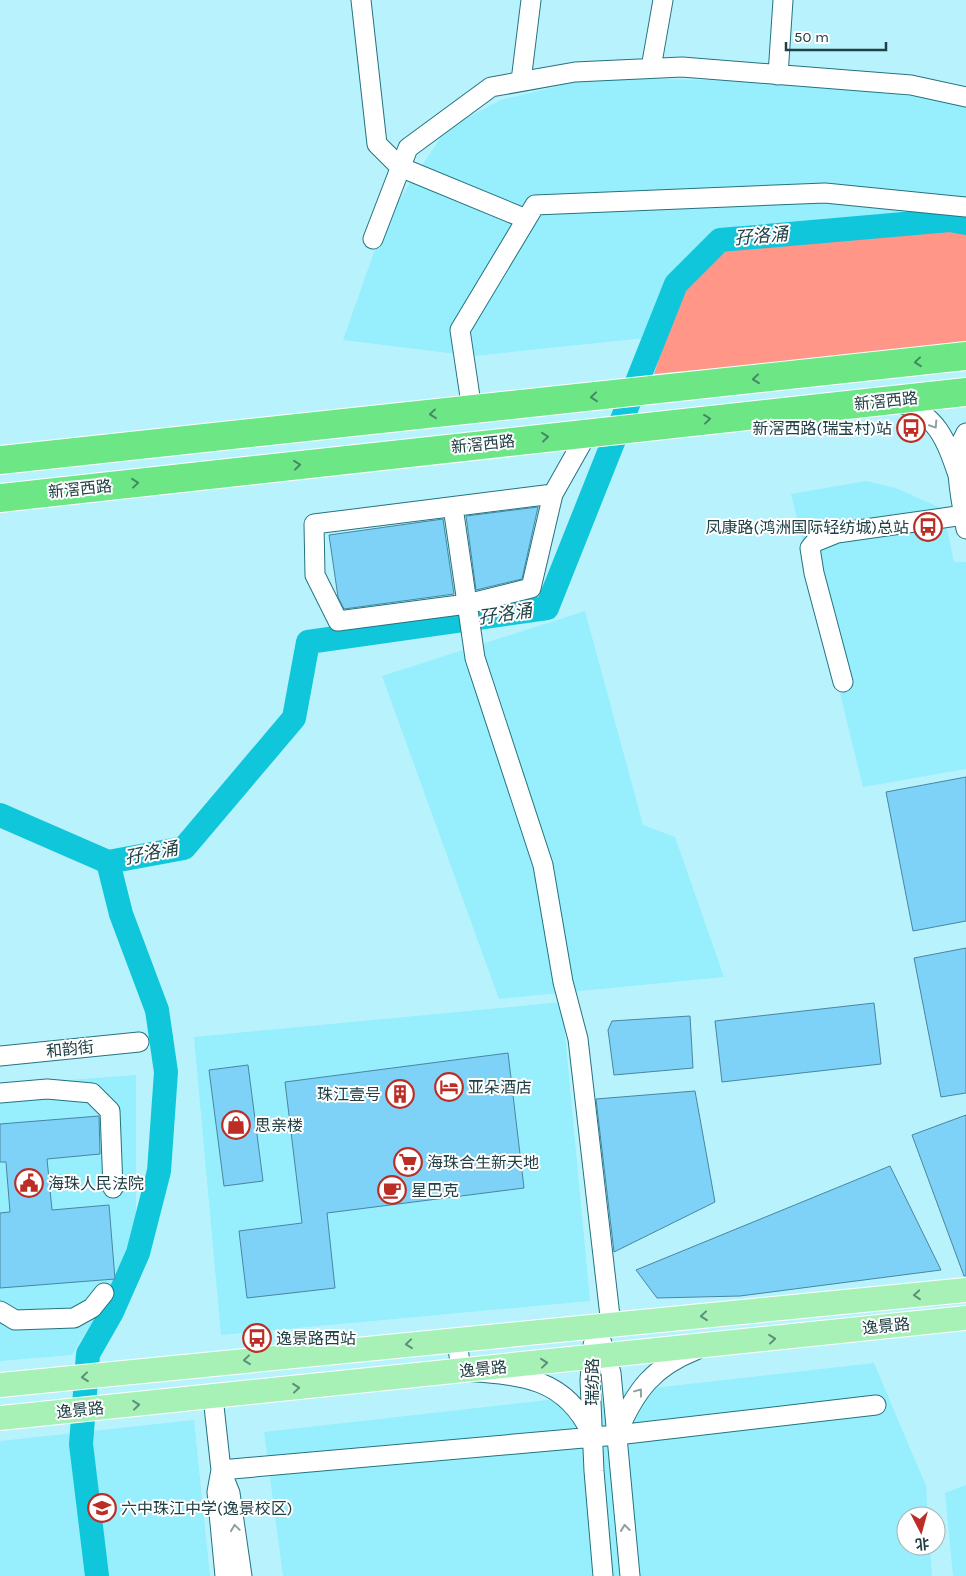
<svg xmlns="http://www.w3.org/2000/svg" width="966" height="1576" font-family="Karla,'Noto Sans SC',sans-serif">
<rect width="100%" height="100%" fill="#b8f3fd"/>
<path fill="#97eefc" d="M596 77 775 82 966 102V215L833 218 738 226 676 273 645 338 473 356 343 340 385 221 447 128 501 100Z
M866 481 896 488 943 509 954 562H966V769L863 787 791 494Z
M585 611 643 825 675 837 724 977 499 999 382 676Z
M562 1002 590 1301 221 1335 194 1037Z
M136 1075V1216L119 1277 72 1355 0 1361V1085Z
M874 1363 926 1486 928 1516H906V1546H930L932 1576H283L264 1432Z
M194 1420 210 1576H0V1441Z
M966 1485V1576H953L945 1493Z"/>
<path fill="#ff9688" d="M945 228 966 229V345L654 374 683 286 728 247Z"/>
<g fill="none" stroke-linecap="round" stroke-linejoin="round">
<path stroke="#10c6db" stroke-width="24" d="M0 815 108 862 184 848 294 718 308 642 547 608 676 284 720 240 950 220 966 223
M97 1576 81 1444 88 1354 112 1312 138 1253 159 1171 166 1072 157 1010 121 914 108 862"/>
</g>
<path fill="#7ed2f7" stroke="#4886a1" d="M538 507 522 579 476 590 466 516Z
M443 519 454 594 344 609 338 597 329 535Z
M966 777V921L913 931 886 792Z
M966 948V1093L941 1097 914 958Z
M874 1003 881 1064 722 1082 715 1021Z
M690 1016 693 1068 614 1075 608 1030 612 1021Z
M508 1053 524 1188 327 1213 335 1288 247 1298 239 1231 302 1223 285 1082Z
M248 1065 263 1181 224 1186 209 1070Z
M695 1091 715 1202 614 1252 596 1099Z
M966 1115V1276H964L912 1135Z
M99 1116 100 1154 47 1159 52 1210 109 1205 115 1279 0 1288V1213L10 1212 6 1162H0V1124Z
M890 1166 941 1270 740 1296 657 1298 636 1270Z"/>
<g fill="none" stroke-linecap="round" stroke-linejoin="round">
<defs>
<path id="minor" d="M361 0 377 144 400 167 526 219
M651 68 663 0
M778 75 783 0
M521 81 531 0
M373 239 408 148 491 87 575 72 682 67 911 85 966 97
M898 402C938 415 946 440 959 478
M472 410 460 330 535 205 825 193 966 207
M966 433C950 459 962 500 966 529
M553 494 531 588 467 604 338 621 315 575 314 524 553 494 588 432
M453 507 475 658 543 865 563 982 578 1039 611 1325
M843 682 814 573 810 548 815 542 837 533 964 515
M0 1056 139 1042
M0 1093 47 1089 92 1093 110 1111 113 1188
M0 1311 15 1320 74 1318 92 1308 104 1293
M597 1327 611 1373 630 1576
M457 1340 461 1371C517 1375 564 1375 591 1433
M593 1345 590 1380 594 1471 603 1576
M213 1397 221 1470 217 1492 225 1576
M618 1431C636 1390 653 1367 696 1350
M221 1470 617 1435 876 1405
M221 1471 230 1493 242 1576"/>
<path id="major" d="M0 1385 966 1290
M0 1418 966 1318"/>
<path id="highway" d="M0 460 966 356
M0 498 966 392"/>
</defs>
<use href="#minor" stroke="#24737f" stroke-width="21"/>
<use href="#major" stroke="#fff" stroke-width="26"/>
<use href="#highway" stroke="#fff" stroke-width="30"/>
<use href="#minor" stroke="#fff" stroke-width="19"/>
<use href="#major" stroke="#a7f1b6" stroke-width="24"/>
<use href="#highway" stroke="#6de786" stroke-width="28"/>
</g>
<defs><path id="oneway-chevron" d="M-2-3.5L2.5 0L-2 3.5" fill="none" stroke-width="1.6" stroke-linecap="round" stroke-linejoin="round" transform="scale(1.25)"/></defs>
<g stroke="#438b62">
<use href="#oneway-chevron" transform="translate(918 362) rotate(174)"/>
<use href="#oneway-chevron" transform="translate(756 379) rotate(174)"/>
<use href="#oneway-chevron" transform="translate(594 397) rotate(174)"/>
<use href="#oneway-chevron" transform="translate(433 414) rotate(174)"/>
<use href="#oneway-chevron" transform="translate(707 419) rotate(-6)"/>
<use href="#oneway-chevron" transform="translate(545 437) rotate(-6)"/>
<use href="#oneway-chevron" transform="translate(297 465) rotate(-6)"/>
<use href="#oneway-chevron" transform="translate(135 483) rotate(-6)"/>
</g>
<g stroke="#90a0a2">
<use href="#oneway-chevron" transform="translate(934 425) rotate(57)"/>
<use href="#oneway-chevron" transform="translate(639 1392) rotate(-53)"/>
<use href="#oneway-chevron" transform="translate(235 1528) rotate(-98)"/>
<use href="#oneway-chevron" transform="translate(625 1528) rotate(-96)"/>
</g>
<g stroke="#5d9078">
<use href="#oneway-chevron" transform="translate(917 1295) rotate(175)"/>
<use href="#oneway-chevron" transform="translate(704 1316) rotate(174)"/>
<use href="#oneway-chevron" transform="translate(772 1339) rotate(-6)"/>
<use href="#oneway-chevron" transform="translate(409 1344) rotate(174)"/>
<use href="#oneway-chevron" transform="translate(247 1360) rotate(174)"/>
<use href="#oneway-chevron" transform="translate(544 1363) rotate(-6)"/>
<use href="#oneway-chevron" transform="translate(85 1377) rotate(174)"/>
<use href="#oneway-chevron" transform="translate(296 1388) rotate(-6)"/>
<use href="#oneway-chevron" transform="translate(136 1405) rotate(-6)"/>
</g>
<defs>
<symbol id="bus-ring" viewBox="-11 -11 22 22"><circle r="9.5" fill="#fff" stroke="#bb2d25" stroke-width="1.5"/><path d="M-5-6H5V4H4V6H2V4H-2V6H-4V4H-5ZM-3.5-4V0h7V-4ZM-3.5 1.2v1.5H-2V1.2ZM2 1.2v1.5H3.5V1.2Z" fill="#bb2d25"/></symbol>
<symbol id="hotel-ring" viewBox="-11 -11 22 22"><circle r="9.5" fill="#fff" stroke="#bb2d25" stroke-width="1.5"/><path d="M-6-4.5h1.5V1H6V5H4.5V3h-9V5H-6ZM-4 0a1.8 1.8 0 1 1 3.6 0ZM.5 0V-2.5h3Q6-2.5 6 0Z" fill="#bb2d25"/></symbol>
<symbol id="building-ring" viewBox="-11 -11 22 22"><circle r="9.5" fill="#fff" stroke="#bb2d25" stroke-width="1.5"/><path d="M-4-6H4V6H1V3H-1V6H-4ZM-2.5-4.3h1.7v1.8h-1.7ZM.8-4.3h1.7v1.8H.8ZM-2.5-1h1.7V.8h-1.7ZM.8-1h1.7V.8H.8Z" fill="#bb2d25"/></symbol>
<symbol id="shop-ring" viewBox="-11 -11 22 22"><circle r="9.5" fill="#fff" stroke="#bb2d25" stroke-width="1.5"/><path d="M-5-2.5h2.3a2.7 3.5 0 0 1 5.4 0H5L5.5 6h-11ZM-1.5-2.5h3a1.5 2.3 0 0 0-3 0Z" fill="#bb2d25"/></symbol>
<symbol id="supermarket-ring" viewBox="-11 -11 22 22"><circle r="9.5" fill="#fff" stroke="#bb2d25" stroke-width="1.5"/><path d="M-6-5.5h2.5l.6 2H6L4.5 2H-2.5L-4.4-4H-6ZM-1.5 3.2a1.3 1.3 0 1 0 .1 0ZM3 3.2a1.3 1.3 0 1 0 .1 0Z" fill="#bb2d25"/></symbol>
<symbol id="civic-ring" viewBox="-11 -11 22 22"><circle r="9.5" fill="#fff" stroke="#bb2d25" stroke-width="1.5"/><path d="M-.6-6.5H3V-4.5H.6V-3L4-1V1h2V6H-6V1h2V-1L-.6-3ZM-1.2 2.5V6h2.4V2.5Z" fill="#bb2d25"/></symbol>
<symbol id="cafe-ring" viewBox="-11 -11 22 22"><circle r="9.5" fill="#fff" stroke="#bb2d25" stroke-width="1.5"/><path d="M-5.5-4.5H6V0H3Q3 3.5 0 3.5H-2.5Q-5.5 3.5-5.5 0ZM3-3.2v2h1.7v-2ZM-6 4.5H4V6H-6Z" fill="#bb2d25"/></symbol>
<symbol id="school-ring" viewBox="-11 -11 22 22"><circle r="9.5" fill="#fff" stroke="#bb2d25" stroke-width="1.5"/><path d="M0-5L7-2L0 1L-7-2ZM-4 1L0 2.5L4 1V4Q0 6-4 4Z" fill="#bb2d25"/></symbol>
</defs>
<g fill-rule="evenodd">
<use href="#bus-ring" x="895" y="412" width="32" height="32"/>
<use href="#bus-ring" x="912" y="511" width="32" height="32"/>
<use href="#hotel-ring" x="433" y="1071" width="32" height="32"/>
<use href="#building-ring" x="384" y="1078" width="32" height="32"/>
<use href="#shop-ring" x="220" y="1109" width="32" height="32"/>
<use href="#supermarket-ring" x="392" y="1146" width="32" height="32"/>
<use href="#civic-ring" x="13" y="1167" width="32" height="32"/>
<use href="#cafe-ring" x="376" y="1174" width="32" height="32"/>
<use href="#bus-ring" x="241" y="1322" width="32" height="32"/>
<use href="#school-ring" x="86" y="1492" width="32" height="32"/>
</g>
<g text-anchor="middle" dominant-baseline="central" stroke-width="4" stroke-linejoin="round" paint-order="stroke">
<g font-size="16" fill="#204045" stroke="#fff">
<text transform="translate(886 401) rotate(-6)">新滘西路</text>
<text transform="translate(483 444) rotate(-6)">新滘西路</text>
<text transform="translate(80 489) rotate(-6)">新滘西路</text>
<text transform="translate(70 1049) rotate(-6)">和韵街</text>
<text transform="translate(886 1326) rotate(-6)">逸景路</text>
<text transform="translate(483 1369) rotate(-6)">逸景路</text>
<text transform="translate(592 1382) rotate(-90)">瑞纺路</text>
<text transform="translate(80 1410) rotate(-6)">逸景路</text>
</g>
<g font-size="16" fill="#204045" stroke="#fff" text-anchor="start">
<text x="892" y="428" text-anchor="end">新滘西路(瑞宝村)站</text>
<text x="909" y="527" text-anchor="end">凤康路(鸿洲国际轻纺城)总站</text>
<text x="468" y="1087">亚朵酒店</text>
<text x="381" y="1094" text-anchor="end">珠江壹号</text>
<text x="255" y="1125">思亲楼</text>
<text x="427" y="1162">海珠合生新天地</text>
<text x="48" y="1183">海珠人民法院</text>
<text x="411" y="1190">星巴克</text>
<text x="276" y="1338">逸景路西站</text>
<text x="121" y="1508">六中珠江中学(逸景校区)</text>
</g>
<g font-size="18" font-style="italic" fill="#214146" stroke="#fff">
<text transform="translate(761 236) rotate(-5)">孖洛涌</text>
<text transform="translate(505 614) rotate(-8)">孖洛涌</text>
<text transform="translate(151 853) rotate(-11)">孖洛涌</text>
</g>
</g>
<g transform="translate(921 1531) rotate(174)"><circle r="24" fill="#ffffff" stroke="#a6b3b5"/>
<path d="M0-4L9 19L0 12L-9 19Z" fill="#bb2d25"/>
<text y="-8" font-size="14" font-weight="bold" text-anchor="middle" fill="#204045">北</text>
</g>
<path d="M786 42v8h100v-8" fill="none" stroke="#204045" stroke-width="2.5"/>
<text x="794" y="42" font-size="15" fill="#204045" stroke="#ffffff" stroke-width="4" paint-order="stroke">50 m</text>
</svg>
